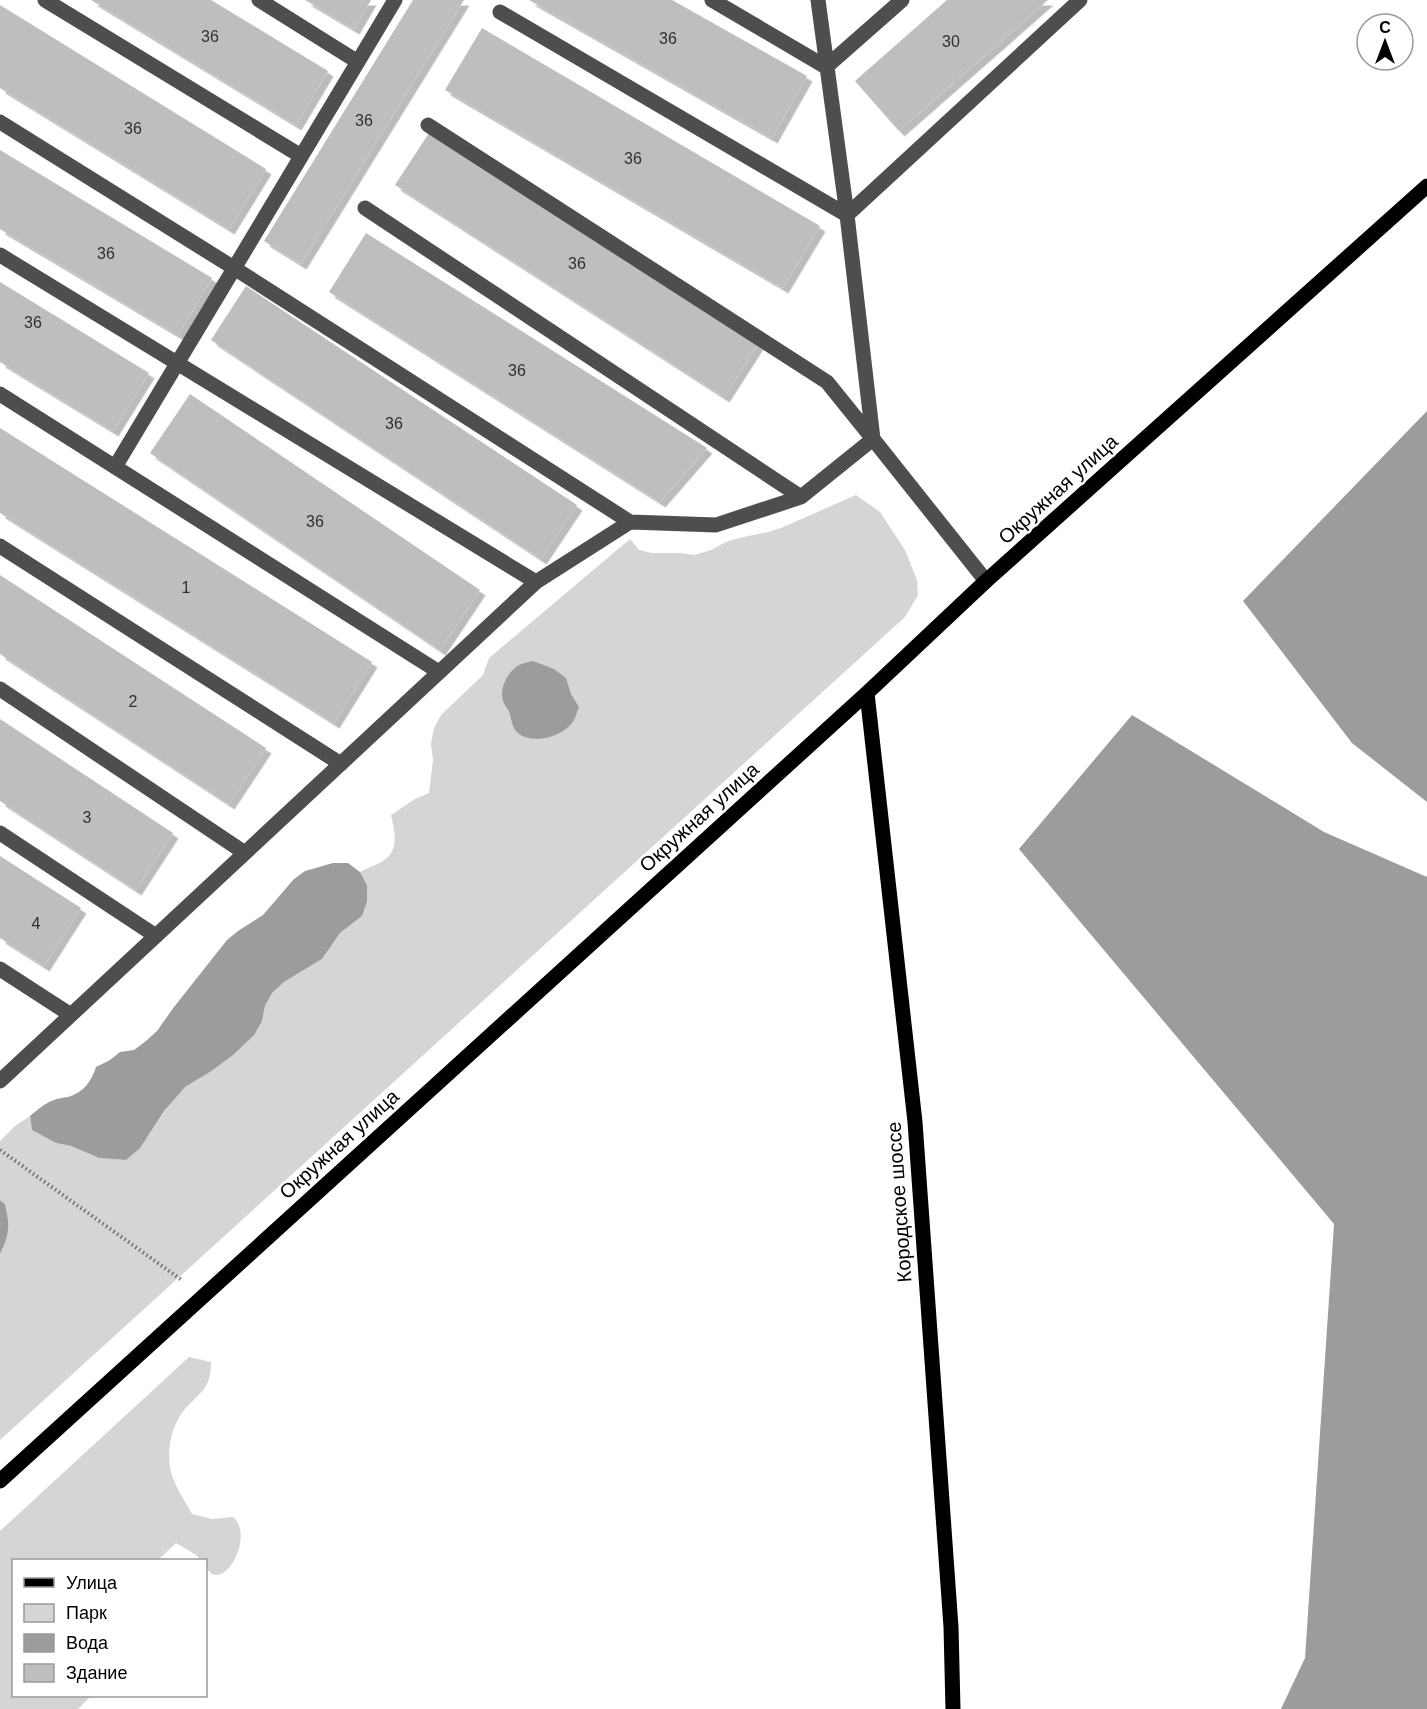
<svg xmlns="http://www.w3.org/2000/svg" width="1427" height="1709" font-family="Helvetica,sans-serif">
<defs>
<filter id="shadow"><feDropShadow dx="5.5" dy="5.5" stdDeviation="0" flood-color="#0004"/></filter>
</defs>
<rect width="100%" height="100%" fill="#fff"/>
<path fill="#d5d5d5" d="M856 495 880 512 905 550 917 580 918 595 905 617 0 1440V1254C10 1234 10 1224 5 1204L0 1200V1141L15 1126 30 1116 32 1130 56 1143 71 1146 99 1158 126 1160 148 1136 174 1098 185 1087 210 1072 221 1063 262 1021 265 1006 272 993 284 982 322 959 340 933 362 916 367 885 360 872C367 868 382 863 387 858 399 847 394 829 391 815L415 799 429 793 433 760 431 744 434 728 441 715 483 675 489 658 630 539 639 550 652 553H680L694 555 711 550 726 542 739 538 768 532 781 528Z
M189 1357 211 1362C211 1389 201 1391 185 1409 171 1425 166 1452 171 1472 175 1487 185 1501 192 1514L212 1519 233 1517C253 1534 230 1582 212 1574 212 1574 206 1568 206 1568V1560H201L196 1555 176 1543 158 1560H14V1696H91L78 1709H0V1531Z"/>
<path fill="#9c9c9c" d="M1427 411V802L1352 743 1243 601Z
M533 661 554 669 566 678 571 694 579 707C577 711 576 717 574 720 565 736 535 745 519 734 512 728 512 722 510 714 508 709 505 706 503 701 499 688 508 671 519 665 523 663 528 662 533 661Z
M1132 715 1324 832 1427 877V1709H1281L1305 1658 1334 1224 1019 849Z
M333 863H348L360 872 367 885V901L362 916 340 933 322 959 284 982 272 993 265 1006 262 1021 254 1035 233 1055 210 1072 185 1087 165 1110 140 1148 126 1160 99 1158 71 1146 56 1143 32 1130 30 1116C37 1110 45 1103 54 1100 58 1098 63 1098 68 1097 84 1092 91 1082 96 1067L110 1060 120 1052 134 1050 146 1041 157 1031 174 1007 227 940 238 931 263 915 294 879 305 871Z
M0 1200 5 1204C10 1224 10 1234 0 1254Z"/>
<path fill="#bebebe" filter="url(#shadow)" d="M91 0H211L328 71 296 125Z
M305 0H371L354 29Z
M413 0H464L301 264 264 241Z
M529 0H672L807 76 772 138Z
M947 0H1048L899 131 855 81Z
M0 5 266 169 229 229 0 88Z
M482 28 820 226 783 288 445 90Z
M431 130 760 341 724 397 395 185Z
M0 150 212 278 178 335 0 229Z
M366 233 707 448 660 502 329 292Z
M0 282 149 373 113 431 0 362Z
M246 286 577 505 541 559 211 340Z
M190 394 480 590 440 650 150 453Z
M0 428 372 662 334 723 0 513Z
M0 575 266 748 229 804 0 654Z
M0 719 173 833 136 890 0 801Z
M0 856 81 908 44 966 0 938Z"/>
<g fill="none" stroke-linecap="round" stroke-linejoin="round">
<path stroke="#707070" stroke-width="4" stroke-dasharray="1.5 3" stroke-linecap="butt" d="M0 1150 183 1281"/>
<path stroke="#4e4e4e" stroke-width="15" d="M45 0 301 156
M259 0 358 62
M712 0 826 67 902 0
M818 0 847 215 873 439 986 581
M500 12 847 215 1080 0
M0 122 234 268 630 522
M365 208 801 497
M0 255 536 582
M0 394 439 672
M115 467 395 0
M0 546 341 764
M0 689 245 853
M0 833 156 936
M0 969 71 1015
M0 1081 536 582 630 522 716 525 801 497 873 439 827 382 428 125"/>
<path stroke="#000" stroke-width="15" d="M867 693 915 1122 951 1627 953 1709
M0 1481 867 693 986 581 1427 186"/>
</g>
<g text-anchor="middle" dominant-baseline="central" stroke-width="5" stroke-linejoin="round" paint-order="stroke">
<g font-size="16" fill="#303030">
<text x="210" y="36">36</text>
<text x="668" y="38">36</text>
<text x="951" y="41">30</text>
<text x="364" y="120">36</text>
<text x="133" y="128">36</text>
<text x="633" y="158">36</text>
<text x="106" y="253">36</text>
<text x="577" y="263">36</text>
<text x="33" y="322">36</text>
<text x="517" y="370">36</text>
<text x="394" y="423">36</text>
<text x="315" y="521">36</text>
<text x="186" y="587">1</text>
<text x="133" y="701">2</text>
<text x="87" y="817">3</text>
<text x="36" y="923">4</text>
</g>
<g font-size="20" fill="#000" stroke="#fff">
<text transform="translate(1058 489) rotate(-42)">Окружная улица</text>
<text transform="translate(699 817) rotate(-42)">Окружная улица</text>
<text transform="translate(339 1144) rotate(-42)">Окружная улица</text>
<text transform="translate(899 1202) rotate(-94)">Кородское шоссе</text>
</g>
</g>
<rect x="12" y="1559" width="195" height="138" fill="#ffffff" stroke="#999999" stroke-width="1.5"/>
<rect x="24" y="1578" width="30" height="9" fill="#000000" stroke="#999999" stroke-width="1.5"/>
<text x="66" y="1589" font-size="18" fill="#000000">Улица</text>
<rect x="24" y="1604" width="30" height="18" fill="#d5d5d5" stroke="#999999" stroke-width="1.5"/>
<text x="66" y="1619" font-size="18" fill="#000000">Парк</text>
<rect x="24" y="1634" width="30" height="18" fill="#9c9c9c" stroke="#999999" stroke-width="1.5"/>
<text x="66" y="1649" font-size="18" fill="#000000">Вода</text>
<rect x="24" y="1664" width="30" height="18" fill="#bebebe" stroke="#999999" stroke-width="1.5"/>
<text x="66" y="1679" font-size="18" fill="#000000">Здание</text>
<g transform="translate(1385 42)"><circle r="28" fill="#ffffff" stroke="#999999" stroke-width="1.5"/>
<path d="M0-4.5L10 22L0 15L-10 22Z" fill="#000000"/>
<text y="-9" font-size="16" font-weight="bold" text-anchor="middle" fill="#000000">С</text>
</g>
</svg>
